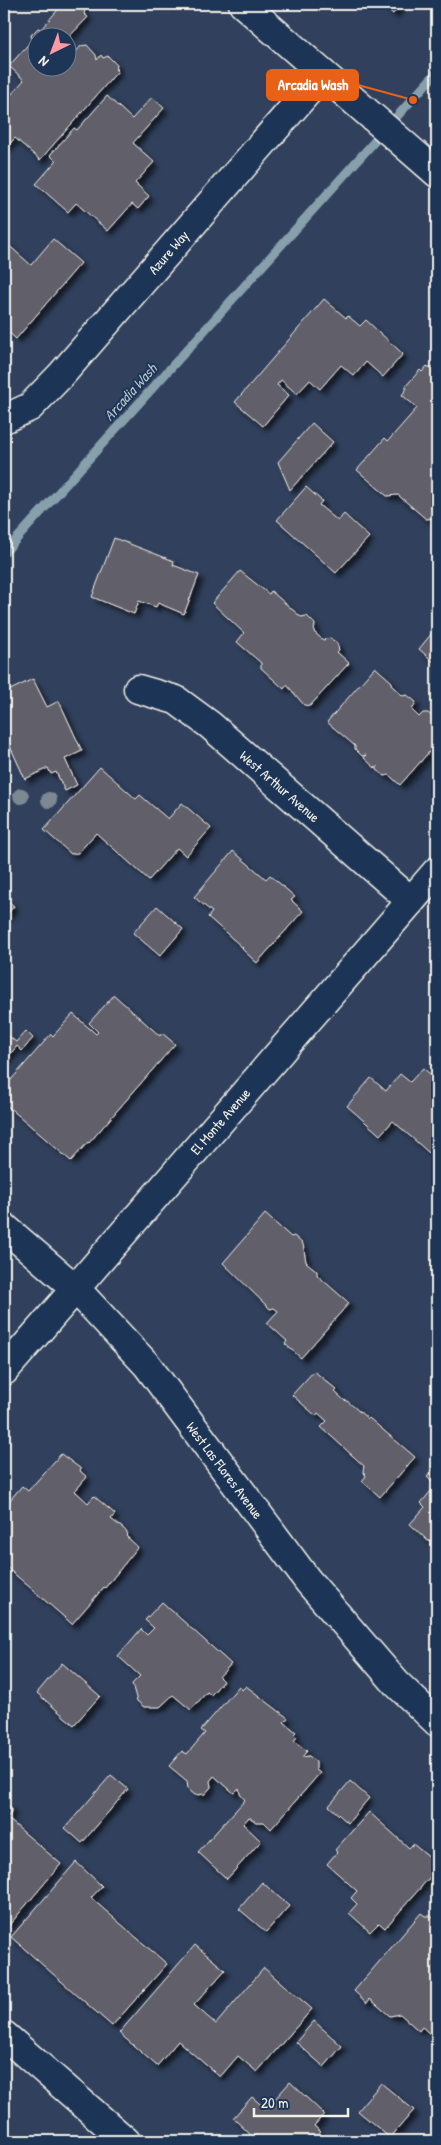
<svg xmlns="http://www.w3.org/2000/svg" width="441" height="2145" font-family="'Patrick Hand',sans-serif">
<defs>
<filter id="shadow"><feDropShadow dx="4.5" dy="4.5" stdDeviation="2.5" flood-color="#0009"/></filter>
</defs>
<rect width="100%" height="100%" fill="#31415d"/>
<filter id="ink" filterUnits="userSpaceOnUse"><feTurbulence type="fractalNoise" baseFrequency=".02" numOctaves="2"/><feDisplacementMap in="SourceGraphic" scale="10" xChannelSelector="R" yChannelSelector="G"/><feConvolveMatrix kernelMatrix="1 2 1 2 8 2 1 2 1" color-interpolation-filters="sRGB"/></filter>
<g filter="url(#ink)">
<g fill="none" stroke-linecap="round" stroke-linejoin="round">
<path stroke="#87a0ac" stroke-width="9" d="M4 553 437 72"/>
</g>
<path fill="#605e6b" stroke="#f4f1e8" filter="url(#shadow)" d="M63 4H78L85 10 84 14 88 17 68 38H38V68H68V44L76 52 81 46 87 45 96 55 97 60 101 55 103 58 108 56 117 65 116 69 118 71 40 160 15 138 4 150V103L24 80 9 66 32 40 31 35 38 28 41 29Z
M382 4H402L393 14Z
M107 96 132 119 152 97 164 108 133 143 154 162 135 183 149 196 138 209 132 204 108 231 76 203 68 212 36 184 56 161 50 155 74 128 77 130Z
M53 239 81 263 16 339 4 328V241L31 265Z
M324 299 346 318 348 316 360 326 366 320 403 354 383 377 366 362 354 376 341 365 320 389 310 380 297 394 281 380 277 385 289 395 263 426 235 402Z
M436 363 437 518 426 519 398 495 387 496 357 470 385 438 388 441 417 408 402 395 407 388 405 387 420 370 422 372 427 366 431 369Z
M312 423 333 442 290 490 278 462Z
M306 487 322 501 319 505 338 521 344 514 369 537 336 573 277 520Z
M114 538 174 561 173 565 199 575 184 614 158 603 156 607 139 601 134 614 92 597Z
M240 571 269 594 271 591 301 617 307 616 315 624 314 632 323 640 330 638 337 643 339 650 337 652 349 663 310 706 304 705 287 685 284 689 261 668V663L237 642 244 633 212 603Z
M437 627V665L419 649Z
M375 667 392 682 391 685 403 696 407 695 416 702 412 710 419 717 423 713H428L436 720V724L433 728 437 731V743L400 785 389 775 385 776 377 770V766L375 768 364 758 366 755 362 756 355 749V746L327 722Z
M33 679 47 707 59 701 82 751 65 759 77 785 65 791 56 772 51 774 48 768 25 779 4 733V693Z
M100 767 136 799 140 795 168 819 182 803 211 828 186 856 177 848 149 880 96 833 78 853 71 854 44 830Z
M233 851 266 879 270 875 295 897 291 900 303 911 257 963 242 949 243 948 208 917 212 912 194 897Z
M4 897 14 906 4 918Z
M157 906 183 929 160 956 133 933Z
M114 995 160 1036 162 1033 175 1044 89 1143 88 1142 71 1161 4 1103V1088L51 1034 53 1036 73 1014 96 1034 98 1032 89 1023Z
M26 1031 33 1038 22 1051 17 1046 4 1062V1032L16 1042Z
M423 1068 437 1080V1160L393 1121 380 1135 347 1106 371 1078 386 1091 400 1074 410 1082Z
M265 1214 291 1237 294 1236 303 1244 306 1262 317 1271V1275L349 1303 301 1358 285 1344 287 1341 267 1323 278 1311 274 1308 270 1309 223 1263Z
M314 1371 337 1390 335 1392 345 1401 346 1400 368 1419 369 1418 415 1457 380 1497 362 1481 366 1476 363 1471 364 1466 321 1427 327 1421 318 1413 316 1416 292 1395Z
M61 1454 81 1469 80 1471 87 1477 75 1491 88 1503 94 1496 115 1514 111 1519 124 1529 128 1534 126 1536 138 1547 105 1588 104 1587 72 1624 4 1565V1507L22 1486 28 1491Z
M437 1464V1543L436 1541 434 1543 430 1540 428 1541 410 1524 425 1507 421 1503 436 1485 427 1476Z
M162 1602 231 1664 219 1677 223 1681 211 1695 207 1692 191 1710 173 1695 160 1707H144L137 1701 132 1684 140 1676 118 1656 141 1629 147 1635 154 1628 145 1620Z
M62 1663 100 1696 74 1725 37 1693Z
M239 1686 242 1690 246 1686 288 1718 284 1722 296 1732 294 1734 297 1737 294 1741 307 1751 302 1757 309 1756 316 1762V1770L320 1773 271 1829 264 1822H256L249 1817 243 1824 261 1841 227 1879 198 1852 245 1800 240 1794 239 1788 234 1793 214 1776 210 1781 211 1787 205 1794 195 1795 188 1789 187 1781 169 1766 182 1751 187 1754 205 1733 201 1730Z
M111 1775 128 1789 82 1843 65 1828Z
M350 1781 369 1798 348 1823 329 1806Z
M4 1802 11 1808V1813L7 1818 61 1864 5 1930Z
M369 1812 409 1848 413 1844 437 1864V1869L385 1928 379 1923 370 1932 349 1913 357 1904 351 1898 357 1891 327 1864 337 1852 335 1850Z
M76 1862 102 1886 91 1898 167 1964 112 2026 11 1937Z
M262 1882 289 1906 266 1932 239 1909Z
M421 1913 425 1916H431L437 1922V2040L422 2027 419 2031 400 2014 390 2016 370 1999 367 2003 354 1991Z
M195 1945 225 1970 194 2005 216 2024 264 1968 312 2009 257 2072 238 2056 220 2077 178 2041 157 2066 119 2033Z
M314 2021 342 2046 324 2067 296 2042Z
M290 2082 324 2114 314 2126 321 2132 317 2136 323 2141H262L255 2135 253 2137 233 2118 252 2097 266 2109Z
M381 2083 414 2110 390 2138 358 2111Z"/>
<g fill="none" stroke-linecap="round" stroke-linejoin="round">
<defs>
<path id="minor" d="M4 419 30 407 62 374 323 74
M138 689 176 700 210 725 411 901
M4 1227 76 1289 147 1365 308 1581 396 1683 437 1722
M4 2035 126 2141"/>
<path id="tertiary" d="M243 4 437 173
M4 1371 437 871"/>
</defs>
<use href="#minor" stroke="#f4f1e8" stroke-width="31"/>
<use href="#tertiary" stroke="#f4f1e8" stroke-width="31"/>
<use href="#minor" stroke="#1d3557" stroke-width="28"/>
<use href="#tertiary" stroke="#1d3557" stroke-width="28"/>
</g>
<g fill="#7c8993">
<circle cx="21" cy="796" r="8"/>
<circle cx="49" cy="800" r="8"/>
</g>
</g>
<g text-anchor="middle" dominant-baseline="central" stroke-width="4" stroke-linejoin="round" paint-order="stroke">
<g font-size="14" fill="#f4f1e8" stroke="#1d3557">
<text transform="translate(168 252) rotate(-49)">Azure Way</text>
<text transform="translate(280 786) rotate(41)">West Arthur Avenue</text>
<text transform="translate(220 1121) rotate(-49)">El Monte Avenue</text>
<text transform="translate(225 1470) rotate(53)">West Las Flores Avenue</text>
</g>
<g font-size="15" font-style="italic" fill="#b4c2c5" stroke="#1d3557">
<text transform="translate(130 392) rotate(-48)">Arcadia Wash</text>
</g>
</g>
<path fill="none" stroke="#e96117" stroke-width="2" d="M413 100L358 85"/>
<circle fill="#e96117" stroke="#1d3557" stroke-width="2" cx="413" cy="100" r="5"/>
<rect fill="#e96117" stroke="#e96117" stroke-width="2" x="267" y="70" width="91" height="30" rx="5"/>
<g font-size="15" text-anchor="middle" font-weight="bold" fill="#fff">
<text x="313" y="90">Arcadia Wash</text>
</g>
<rect width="441" height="2145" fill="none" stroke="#1d3557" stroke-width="20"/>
<rect x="10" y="10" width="421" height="2125" fill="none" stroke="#f4f1e8" stroke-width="2" filter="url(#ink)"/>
<g transform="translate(52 52) rotate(222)"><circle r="24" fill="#1d3557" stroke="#738091"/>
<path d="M0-4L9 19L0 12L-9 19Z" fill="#ff9aa2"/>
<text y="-8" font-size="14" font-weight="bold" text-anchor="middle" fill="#f4f1e8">N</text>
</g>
<path d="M254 2108v8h94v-8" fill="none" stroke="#f4f1e8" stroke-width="2.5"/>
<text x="261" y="2108" font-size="15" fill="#f4f1e8" stroke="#1d3557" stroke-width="4" paint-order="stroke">20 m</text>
</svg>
